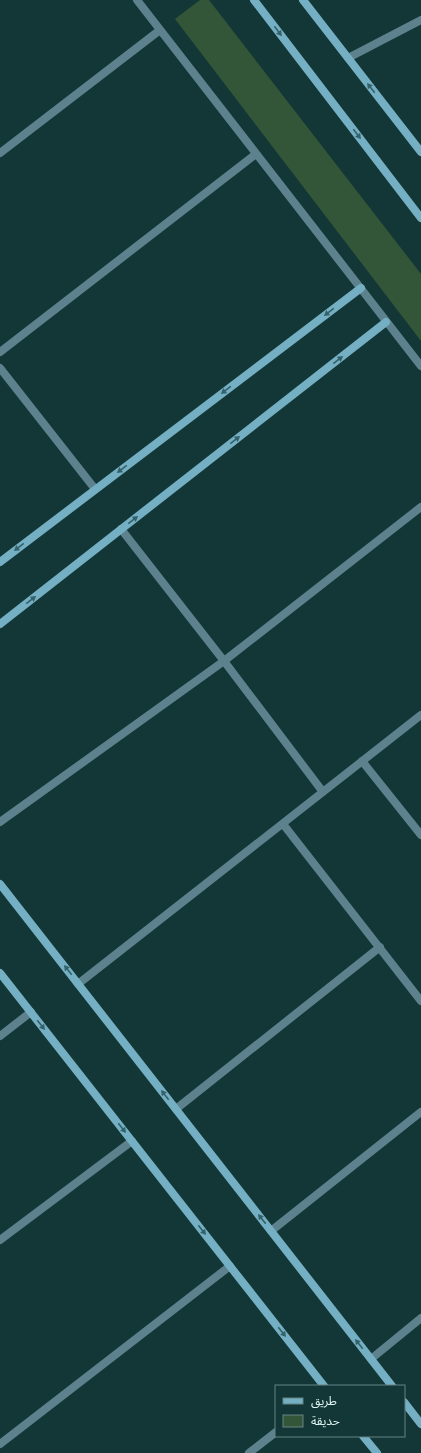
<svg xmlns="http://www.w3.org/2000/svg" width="421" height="1453" font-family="Manrope,'Noto Sans Arabic',sans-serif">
<rect width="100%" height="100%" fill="#133737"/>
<path fill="#345638" d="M200 0H209L421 274V341L175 19Z"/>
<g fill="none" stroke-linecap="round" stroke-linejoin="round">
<path stroke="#5d828e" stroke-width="8" d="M137 0 421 366
M348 58 421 20
M0 153 160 30
M0 352 256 154
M0 368 95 489
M121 529 224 661 323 792
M362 761 421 835
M0 822 224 661 421 507
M283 824 421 1001
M78 984 421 715
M0 1036 31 1012
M176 1109 380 947
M271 1231 421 1112
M0 1240 132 1141
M371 1359 421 1318
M0 1444 230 1266
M249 1453 276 1432"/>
<path stroke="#74afc3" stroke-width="8" d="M254 0 421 218
M303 0 421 152
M0 562 361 288
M0 624 386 322
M0 884 392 1386
M0 973 324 1386
M404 1402 421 1424
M363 1436 377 1453"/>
</g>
<defs><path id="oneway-solid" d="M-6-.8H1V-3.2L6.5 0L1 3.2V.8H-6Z"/></defs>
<g fill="#356168">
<use href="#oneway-solid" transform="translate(278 31) rotate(53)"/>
<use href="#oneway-solid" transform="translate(371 88) rotate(-128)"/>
<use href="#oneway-solid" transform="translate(357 134) rotate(53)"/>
<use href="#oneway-solid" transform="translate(329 312) rotate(143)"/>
<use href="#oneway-solid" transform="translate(338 360) rotate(-38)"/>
<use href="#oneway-solid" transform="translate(226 390) rotate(143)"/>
<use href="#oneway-solid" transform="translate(235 440) rotate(-38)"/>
<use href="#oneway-solid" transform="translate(122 469) rotate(143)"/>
<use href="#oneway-solid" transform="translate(133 520) rotate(-38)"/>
<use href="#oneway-solid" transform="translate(19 547) rotate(143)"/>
<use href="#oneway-solid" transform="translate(31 600) rotate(-38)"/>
<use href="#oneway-solid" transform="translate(68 970) rotate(-128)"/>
<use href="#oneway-solid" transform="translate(41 1025) rotate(52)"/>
<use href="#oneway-solid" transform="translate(165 1095) rotate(-128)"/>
<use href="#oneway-solid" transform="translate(122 1128) rotate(52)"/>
<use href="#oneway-solid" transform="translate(262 1219) rotate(-128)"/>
<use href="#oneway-solid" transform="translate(202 1230) rotate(52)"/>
<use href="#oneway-solid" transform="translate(282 1332) rotate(52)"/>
<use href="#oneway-solid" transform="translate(359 1344) rotate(-128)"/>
</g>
<rect x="275" y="1385" width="130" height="52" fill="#133737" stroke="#668383"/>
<rect x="283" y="1398" width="20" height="6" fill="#74afc3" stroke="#668383"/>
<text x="311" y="1405" font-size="12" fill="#e2f6f5">طريق</text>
<rect x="283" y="1415" width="20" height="12" fill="#345638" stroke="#668383"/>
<text x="311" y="1425" font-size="12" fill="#e2f6f5">حديقة</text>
</svg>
